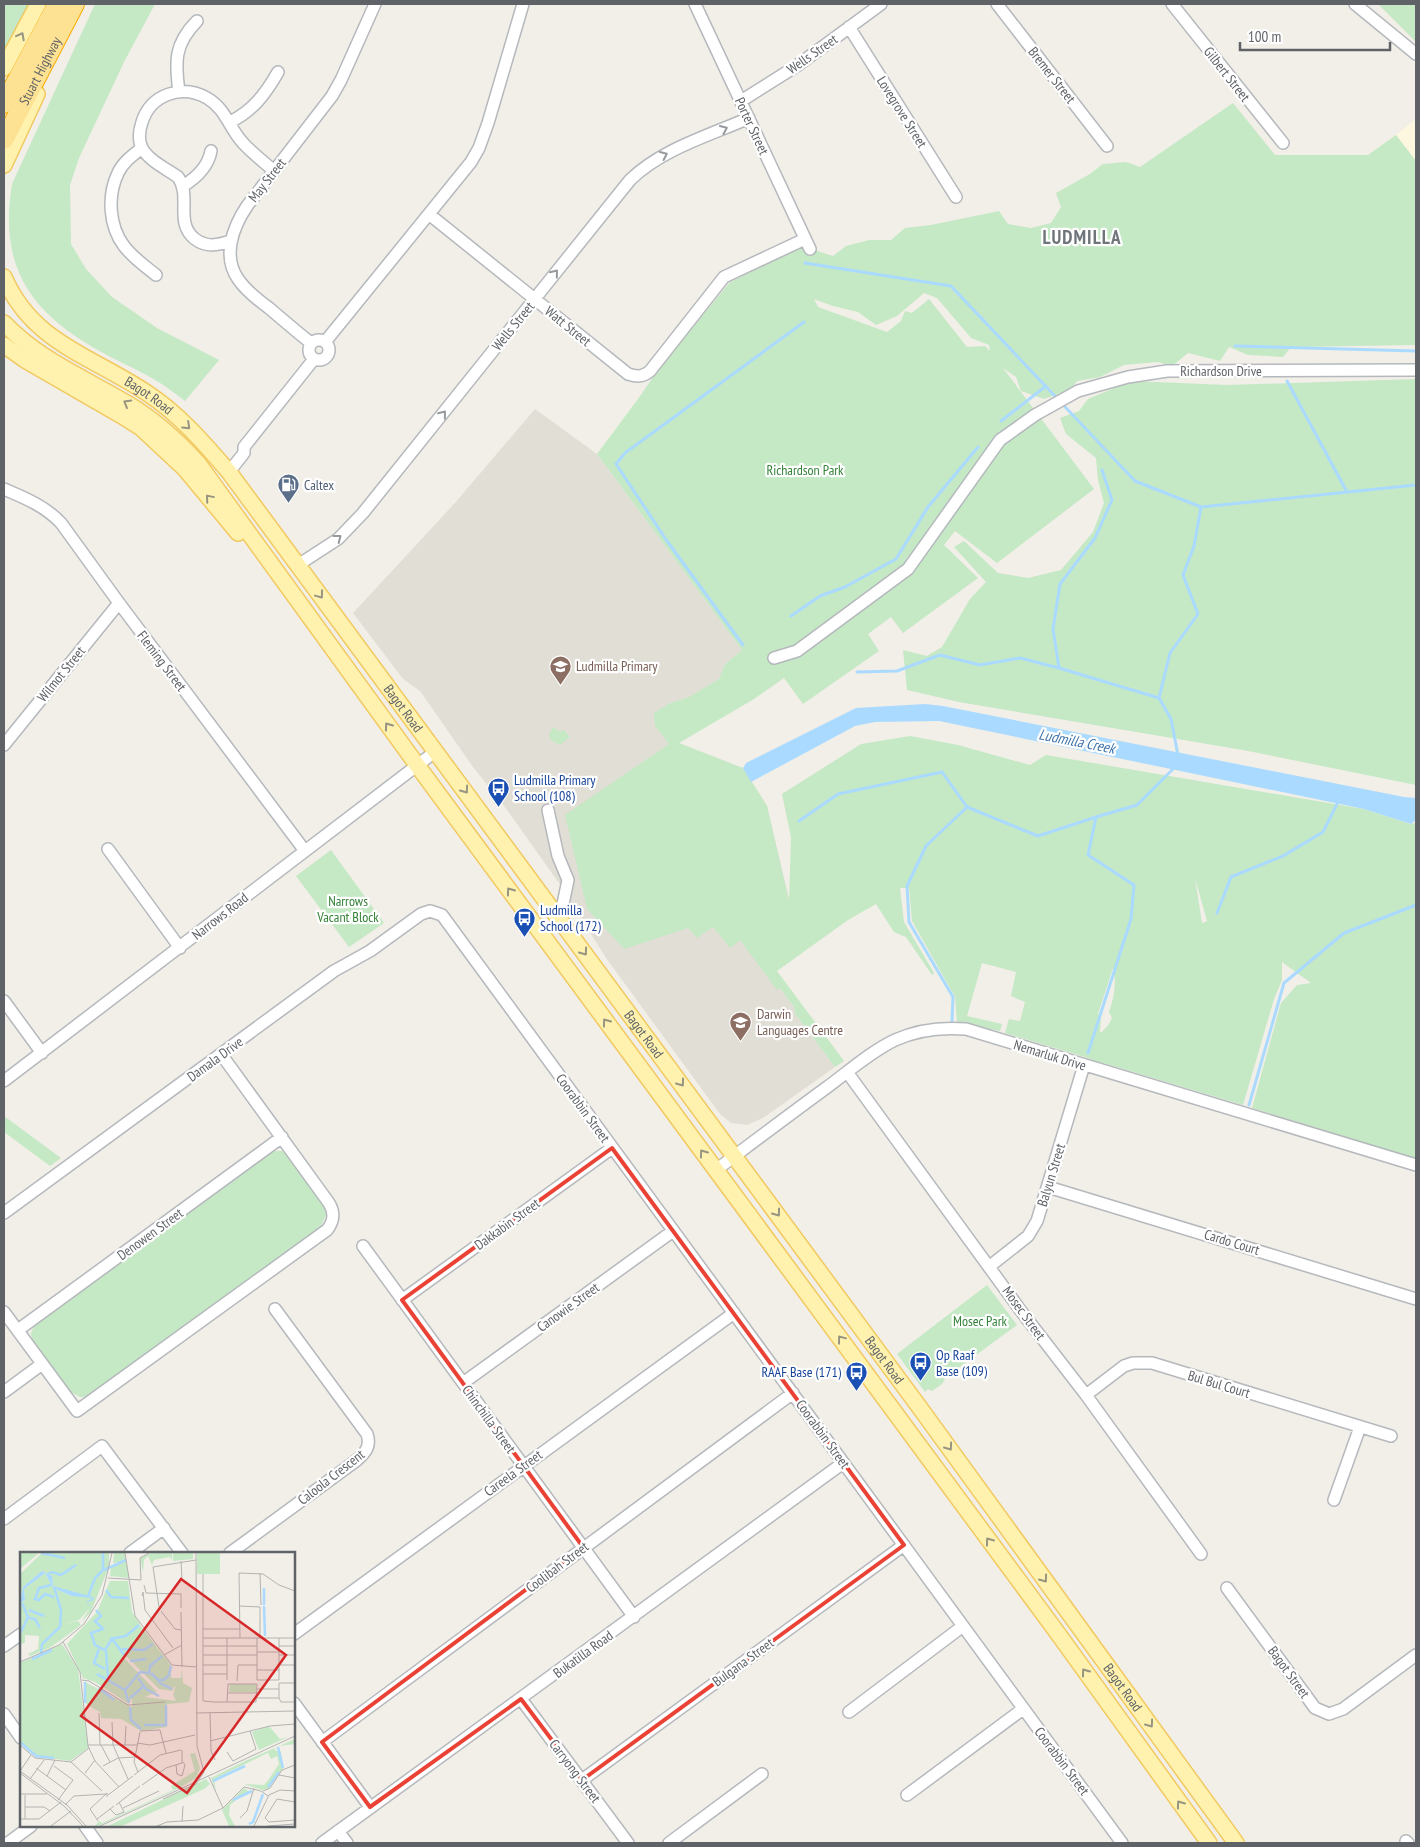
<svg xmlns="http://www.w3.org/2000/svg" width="1420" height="1847" font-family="'PT Sans Narrow',sans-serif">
<rect width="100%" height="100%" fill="#f1efe8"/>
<path fill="#fef7e0" d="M1416 119V161L1396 135Z"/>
<path fill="#e1ded6" d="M535 409 597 454 742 650 725 664 720 679 689 697 670 703 668 743 743 768 767 806 790 903 746 935 777 989 780 988 794 1007 795 1014 835 1067 763 1118 747 1125 731 1123 720 1114 606 958 561 886 505 807 473 767 420 691 403 679 353 613 454 504Z"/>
<path fill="#c5e8c5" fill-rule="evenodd" d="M5 4H32L4 55V6Z
M95 4H155L124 62 79 158 70 185 71 244 86 269 112 297 157 328 219 360 185 401C176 394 167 387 157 381 134 367 109 358 86 343 23 304 0 258 12 184Z
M1378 4H1416V42Z
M1233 103 1275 155H1368L1396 135 1416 161V345L1291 347 1283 357 1248 355 1229 347 1220 361 1188 353 1172 366 1158 362 1124 365 1100 377 1077 381 1070 390 1044 399 1021 391 1016 377 1003 368 1094 489 997 563 955 531 944 545 978 578 903 633 891 617 868 634 879 651 803 704 784 678 754 699 679 743 743 768 767 806 789 901 791 837 782 794 861 744 910 736 958 745 1030 765 1046 755 1364 809 1410 824 1416 823V1159L1252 1108 1281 1003 1297 985 1311 983 1282 962V980L1274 999 1243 1105 1100 1062H1097L1085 1057 1005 1033 1009 1019 1020 1021 1025 1002 1011 996 1016 972 982 963 967 1016 1002 1024 1000 1031 957 1022 955 997 912 921 909 888H900L904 922 934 973 932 975 906 937 894 932 876 904 848 920 777 971 844 1061 835 1067 795 1014 794 1007 780 988 777 990 740 940 730 948 713 927 697 938 688 928 624 949 587 909 565 815 669 744 655 726 654 713 670 703 689 697 719 679 725 664 742 650 597 454 638 399 658 370 730 282 799 249H811L833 256 846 246 869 240H891L905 228 931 225 999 211 1008 224 1031 228 1051 223 1061 207 1056 193 1090 174 1103 164 1126 162 1140 167ZM924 293 937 298 971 338 989 345 990 351 985 346 967 347 929 299 912 313 905 311 901 321 887 332 818 307 814 299 833 306 858 312 876 325 897 316ZM1195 878 1207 921 1203 923H1202ZM1113 968C1117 983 1114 998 1109 1012L1112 1018 1109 1024 1102 1032H1100L1101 1018 1098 1014Z
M1416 379V785L1243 750 959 702 907 690 903 650 927 656 942 647 970 599 986 582 954 547 964 541 998 573 1028 578 1061 570 1093 532 1104 503 1098 480 1096 458 1066 434 1060 418 1079 411 1088 399 1131 381 1227 385Z
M553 727 560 732 564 730 570 737 560 745 551 740 549 734Z
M331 850 384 923 349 947 296 876Z
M4 1116 61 1158 50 1166 4 1132Z
M276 1151H282L289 1156 324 1205 326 1215 320 1228 88 1397H80L69 1391 32 1343 31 1333 34 1326 268 1154Z
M987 1285 1017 1325 946 1377 942 1384 932 1391 928 1389 925 1392 897 1354Z"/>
<path fill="#aadaff" d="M925 704 943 706 1404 797 1416 798V820L1411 824 1364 809 939 721 875 722 855 726 751 782 743 768 746 763 856 708Z"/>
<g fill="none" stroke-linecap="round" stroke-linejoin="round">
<path stroke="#aadaff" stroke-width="3" d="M805 263 951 286 1135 481 1201 507 1416 485
M1235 346 1416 351
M1287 381 1347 492
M1001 421 1046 386
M791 616 820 596 845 587 896 559 928 507 978 447
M743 645 667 541 616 464 625 453 804 322
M1059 668 1053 629 1060 584 1095 538 1112 500 1102 470
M857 672 897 671 940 655 980 665 1020 658 1059 668 1159 698
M1178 755 1171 719 1159 698 1170 653 1198 614 1183 575 1194 546 1201 507
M799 821 838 794 942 772 967 807
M1217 913 1231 877 1283 856 1323 832 1339 800
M952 1021 953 997 909 922 907 886 926 846 967 807 1038 836 1096 817
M1088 1053 1131 919 1134 885 1088 855 1096 817 1137 805 1175 767
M1249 1105 1284 983 1344 933 1416 905"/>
<defs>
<path id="minor" d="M695 4 810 249
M997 4 1107 146
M1172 4 1283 143
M1355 4 1416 54
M849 27 956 197
M179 92C175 62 174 44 197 21
M741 101 798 65 881 4
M230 122C253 111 266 93 278 72
M142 148C133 155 123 162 118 173 107 196 109 226 124 246 133 258 145 266 156 275
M183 186C196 178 208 167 211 151
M430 215 628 374C637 377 643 377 650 371L724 277 805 239
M231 241C218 245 207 248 195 239 174 223 192 196 178 177 167 169 149 161 142 148 138 140 139 131 142 122 151 94 182 84 207 98 226 109 229 128 243 143 252 153 264 162 274 171
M309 350a10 10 0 1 1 20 0a10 10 0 1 1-20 0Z
M325 342 471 162 479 148 488 123 523 4
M311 343C297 332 283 320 269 308 258 300 246 291 238 279 222 256 233 227 247 206L332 96 341 80 375 4
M229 472 244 453V447L314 359
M4 489C25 498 45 506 61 523L119 603 305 851
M298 565 338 539 363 513 630 180C662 149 708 136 749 118
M774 658 797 651 908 569 1000 440 1035 415 1078 391 1128 377 1167 371 1416 370
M4 745 119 603
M548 810 558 856 568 880 563 904 555 913
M108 849 180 948
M4 1001 42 1053
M847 1072 1021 1311 1086 1395 1201 1554
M4 1081 436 751
M716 1170C752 1143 789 1115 826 1088 848 1072 870 1052 895 1040 917 1030 942 1027 966 1029L1416 1165
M1048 1187 1416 1299
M4 1213 334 971 370 951 421 914 430 911 442 915 1122 1843
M363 1246 634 1617
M990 1266 1028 1236 1037 1221 1084 1065
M402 1300 612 1148
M4 1312 77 1411 327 1230C334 1221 335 1213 329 1203L221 1054
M18 1330 282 1137
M463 1383 673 1231
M4 1392 42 1364
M1086 1395 1124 1366 1133 1363H1152L1391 1436
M1334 1500 1360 1427
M4 1519 102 1446 182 1553
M130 1553 164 1528
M230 1553 357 1460C366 1452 371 1446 367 1434L275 1309
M1227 1588 1315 1708 1329 1714 1343 1709 1416 1655
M294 1634 734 1313
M4 1646 21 1634
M521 1699 628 1843
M294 1703 370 1807
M849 1712 963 1626
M4 1714 21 1738
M322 1742 793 1393
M582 1780 904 1545
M907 1795 1023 1709
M85 1826 97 1843
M338 1831 347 1843
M1406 1841 1408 1843
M8 1843 31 1826
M322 1843 843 1463
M669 1843 762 1774"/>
<g id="major">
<path d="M4 68 38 4"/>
<path d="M4 165 37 94"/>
<path id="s1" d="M4 277C32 343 92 356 147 393 179 414 204 443 229 472L920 1408 1236 1843"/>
<path d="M4 323C39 360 85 378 128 404 155 420 177 440 198 463L417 765 1059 1635 1209 1843"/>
<path d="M4 345 25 360 122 416 141 428 185 469 238 533"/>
</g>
<g id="highway">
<path d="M4 104 57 4"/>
<path id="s2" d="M4 140 75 4"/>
</g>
</defs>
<use href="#minor" stroke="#b5b8bc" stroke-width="14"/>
<use href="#major" stroke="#f2c960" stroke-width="18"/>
<use href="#highway" stroke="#f9ab00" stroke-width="20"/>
<use href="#minor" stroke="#fff" stroke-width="11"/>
<use href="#major" stroke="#fff2af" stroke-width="15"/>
<use href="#highway" stroke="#fde293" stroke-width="18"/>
</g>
<defs><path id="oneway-chevron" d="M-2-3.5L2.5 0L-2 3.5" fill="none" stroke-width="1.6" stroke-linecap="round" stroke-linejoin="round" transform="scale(1.25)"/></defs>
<g stroke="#979581">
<use href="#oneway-chevron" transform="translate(21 36) rotate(-62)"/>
<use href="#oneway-chevron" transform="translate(127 403) rotate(-150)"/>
<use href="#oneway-chevron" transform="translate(187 426) rotate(43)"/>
<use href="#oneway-chevron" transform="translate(209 498) rotate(-130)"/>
<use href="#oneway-chevron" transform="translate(320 595) rotate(53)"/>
<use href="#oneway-chevron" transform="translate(388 726) rotate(-126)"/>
<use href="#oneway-chevron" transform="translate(465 790) rotate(54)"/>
<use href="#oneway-chevron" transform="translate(510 891) rotate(-126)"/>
<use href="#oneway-chevron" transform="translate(584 952) rotate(54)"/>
<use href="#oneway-chevron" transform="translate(606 1022) rotate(-126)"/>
<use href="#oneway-chevron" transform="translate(681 1083) rotate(54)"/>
<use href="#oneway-chevron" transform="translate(703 1153) rotate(-126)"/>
<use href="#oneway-chevron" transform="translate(777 1213) rotate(54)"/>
<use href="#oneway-chevron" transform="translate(841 1339) rotate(-127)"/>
<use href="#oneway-chevron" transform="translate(949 1447) rotate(54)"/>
<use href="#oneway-chevron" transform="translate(989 1541) rotate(-126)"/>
<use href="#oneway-chevron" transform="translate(1044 1579) rotate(54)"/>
<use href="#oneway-chevron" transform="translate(1085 1672) rotate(-126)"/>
<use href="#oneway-chevron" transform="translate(1150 1724) rotate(54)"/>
<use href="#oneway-chevron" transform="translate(1180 1804) rotate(-126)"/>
</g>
<g stroke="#979a9d">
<use href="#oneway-chevron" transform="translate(724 129) rotate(-24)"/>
<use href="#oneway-chevron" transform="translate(664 155) rotate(-25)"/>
<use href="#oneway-chevron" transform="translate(555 273) rotate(-51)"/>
<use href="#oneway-chevron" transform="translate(443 414) rotate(-51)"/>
<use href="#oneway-chevron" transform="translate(338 538) rotate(-38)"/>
</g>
<path fill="none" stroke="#ea4335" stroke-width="4" stroke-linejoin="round" d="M612 1148 904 1545 582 1780 521 1699 370 1807 322 1742 583 1547 402 1300Z"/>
<defs>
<symbol id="fuel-pin" viewBox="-11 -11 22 30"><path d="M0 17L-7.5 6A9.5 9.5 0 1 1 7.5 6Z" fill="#5c6f8a" stroke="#fff"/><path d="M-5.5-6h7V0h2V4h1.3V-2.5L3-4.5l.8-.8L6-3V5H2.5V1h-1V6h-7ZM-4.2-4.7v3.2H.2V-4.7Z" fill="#fff"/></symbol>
<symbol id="school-pin" viewBox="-11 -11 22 30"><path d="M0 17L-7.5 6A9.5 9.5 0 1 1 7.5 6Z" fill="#8d6e63" stroke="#fff"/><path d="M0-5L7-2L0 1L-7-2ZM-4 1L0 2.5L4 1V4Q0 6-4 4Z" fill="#fff"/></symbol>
<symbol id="bus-pin" viewBox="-11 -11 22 30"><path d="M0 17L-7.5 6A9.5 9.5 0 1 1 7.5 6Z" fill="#1a4fb4" stroke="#fff"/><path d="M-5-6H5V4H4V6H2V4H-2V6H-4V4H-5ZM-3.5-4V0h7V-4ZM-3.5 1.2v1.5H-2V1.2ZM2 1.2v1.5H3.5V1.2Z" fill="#fff"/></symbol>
</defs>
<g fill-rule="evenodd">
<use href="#fuel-pin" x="276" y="472" width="25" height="34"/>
<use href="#school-pin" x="548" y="654" width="25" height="34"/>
<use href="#bus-pin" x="486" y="776" width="25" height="34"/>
<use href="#bus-pin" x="512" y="906" width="25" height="34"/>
<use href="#school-pin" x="728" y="1010" width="25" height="34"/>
<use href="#bus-pin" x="908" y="1350" width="25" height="34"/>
<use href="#bus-pin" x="844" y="1360" width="25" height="34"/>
</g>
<g text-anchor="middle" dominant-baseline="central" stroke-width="4.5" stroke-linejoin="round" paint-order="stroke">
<g font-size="14" fill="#5f6368" stroke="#fff">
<text transform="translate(812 54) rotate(-35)">Wells Street</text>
<text stroke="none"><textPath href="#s2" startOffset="78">Stuart Highway</textPath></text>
<text transform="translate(1227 74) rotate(52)">Gilbert Street</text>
<text transform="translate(1052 75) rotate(52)">Bremer Street</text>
<text transform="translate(902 112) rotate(58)">Lovegrove Street</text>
<text transform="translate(752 126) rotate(65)">Porter Street</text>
<text transform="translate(267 180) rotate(-52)">May Street</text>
<text transform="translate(513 326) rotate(-51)">Wells Street</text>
<text transform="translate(568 326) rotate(39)">Watt Street</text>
<text x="1221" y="371">Richardson Drive</text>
<text stroke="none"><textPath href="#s1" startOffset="191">Bagot Road</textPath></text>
<text transform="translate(162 661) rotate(53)">Fleming Street</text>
<text transform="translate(61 674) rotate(-51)">Wilmot Street</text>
<text stroke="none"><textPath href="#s1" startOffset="596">Bagot Road</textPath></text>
<text transform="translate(220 916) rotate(-38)">Narrows Road</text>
<text stroke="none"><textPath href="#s1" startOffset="1001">Bagot Road</textPath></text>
<text transform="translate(1050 1055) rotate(17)">Nemarluk Drive</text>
<text transform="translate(215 1059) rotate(-36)">Damala Drive</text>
<text transform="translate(583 1108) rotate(54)">Coorabbin Street</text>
<text transform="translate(1051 1175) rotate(-73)">Balyun Street</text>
<text transform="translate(507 1224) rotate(-36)">Dakkabin Street</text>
<text transform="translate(150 1234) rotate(-36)">Denowen Street</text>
<text transform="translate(1232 1242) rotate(17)">Cardo Court</text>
<text transform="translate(568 1307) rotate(-36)">Canowie Street</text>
<text transform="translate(1024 1313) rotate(54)">Mosec Street</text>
<text stroke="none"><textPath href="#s1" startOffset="1406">Bagot Road</textPath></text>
<text transform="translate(1219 1384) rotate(17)">Bul Bul Court</text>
<text transform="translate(489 1419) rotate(54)">Chinchilla Street</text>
<text transform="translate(823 1434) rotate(54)">Coorabbin Street</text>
<text transform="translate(513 1473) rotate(-36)">Careela Street</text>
<text transform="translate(331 1477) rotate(-38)">Caloola Crescent</text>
<text transform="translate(557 1567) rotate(-37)">Coolibah Street</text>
<text transform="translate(583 1654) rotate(-36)">Bukatilla Road</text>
<text transform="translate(743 1662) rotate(-36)">Bulgana Street</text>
<text transform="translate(1289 1672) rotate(54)">Bagot Street</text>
<text stroke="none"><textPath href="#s1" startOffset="1811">Bagot Road</textPath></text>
<text transform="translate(1062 1761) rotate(53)">Coorabbin Street</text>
<text transform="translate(575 1771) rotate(53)">Carryong Street</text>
</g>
<g font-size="14" fill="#348238" stroke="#fff">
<text x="805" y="470">Richardson Park</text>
<text x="348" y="901">Narrows<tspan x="348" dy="16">Vacant Block</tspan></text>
<text x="980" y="1321">Mosec Park</text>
</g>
<g font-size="14" fill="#4e5e75" stroke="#fff" text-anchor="start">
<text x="304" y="485">Caltex</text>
</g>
<g font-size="14" fill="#785e54" stroke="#fff" text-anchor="start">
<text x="576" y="666">Ludmilla Primary</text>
<text x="757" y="1014">Darwin<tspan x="757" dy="16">Languages Centre</tspan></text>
</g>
<g font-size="14" fill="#164399" stroke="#fff" text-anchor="start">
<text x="514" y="780">Ludmilla Primary<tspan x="514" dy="16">School (108)</tspan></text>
<text x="540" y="910">Ludmilla<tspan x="540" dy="16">School (172)</tspan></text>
<text x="936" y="1355">Op Raaf<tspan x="936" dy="16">Base (109)</tspan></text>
<text x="841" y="1372" text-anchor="end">RAAF Base (171)</text>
</g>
<g font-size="15" font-style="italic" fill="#4174aa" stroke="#fff">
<text transform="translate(1077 741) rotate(11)">Ludmilla Creek</text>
</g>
<g font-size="19" font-weight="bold" letter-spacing="1" fill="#70757a" stroke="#fff">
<text x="1082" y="237">LUDMILLA</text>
</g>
</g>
<g transform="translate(20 1552)">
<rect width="275" height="275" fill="#f1efe8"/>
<path d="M0 1H19L0 17ZM22 1H89V14L71 60 61 70 70 56 59 68 43 72 58 69 61 73 31 95 10 104 8 102 18 97 19 84 5 83V91L0 92V51L5 48 4 37 25 21 33 36 52 44H62L33 34 32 24 22 19 3 35 0 48V22ZM94 1H105L109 26 90 24 91 16 102 10 93 11ZM131 1H152V8L150 5 134 8 132 13 128 4 124 8 123 20 120 6ZM153 1H173V7L153 9ZM177 1H200V22H177ZM90 29H108L112 60 120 72 118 74 120 73 134 91 127 96 134 91 151 113V126H161L162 116 163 131 172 136 169 150 147 152V175L121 179 101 167 81 166 80 160 66 152 65 130 112 155V146L109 152 75 130 63 126 47 92 77 60ZM105 103 139 137 152 139 156 133 153 143 156 149 125 145 137 140 103 105ZM42 92 58 117 68 196 50 209 15 204 0 190V111ZM210 132H236V140H209ZM249 174 260 187 268 185 239 198 232 180ZM275 187V192L258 194 254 198 261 200 263 216 249 236 242 238 224 232 244 233 249 227 259 212 257 204 251 207 248 201 194 227 196 240 191 226 225 209ZM175 201 180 216 176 226 161 235 78 274H75L79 269 82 271 153 238 151 234 175 219 170 202ZM186 227 190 232 184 237 102 274H88ZM224 236 231 241 222 243 210 253 209 263 215 274H209L202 258Z" fill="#c5e8c5" fill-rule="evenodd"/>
<path d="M22 19 32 24 33 34 73 45 74 48 67 50 73 57 66 50 73 46 52 44 33 36 25 21 4 37 5 48 0 51 3 35Z" fill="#aadaff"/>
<path fill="none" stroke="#aadaff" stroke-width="2.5" d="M21 1 45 6M84 18 106 8M28 22 32 20 41 23 56 13M31 33 19 36 15 47 19 48 25 42 34 45M86 38 91 45 109 46M68 45 75 26 83 18V1M244 53V36M244 54 245 84M9 58 24 64M76 58 81 64 75 69 83 77 71 81 75 93 85 98 92 87 105 104M9 66 15 67 20 76M0 82 8 65 2 51M90 87 106 84 119 73M79 97 74 111 85 117M102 97 124 98 133 92M86 99 88 126M21 103 22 92 40 75 41 58 34 35M12 107 32 98M110 109 126 107M131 121 138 128H144L149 123 151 114M77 122 105 138 109 151M118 126 126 137 139 144M65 130V151M138 130 152 137M79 136 94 148M105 138 120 120 129 121 130 114 142 104M110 146 124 134M110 155 111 168 121 177M124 173H146V153M0 190 16 204 34 206M258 195 263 216M193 229 225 214M248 235 259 220M213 248 232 239M229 272 233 270 243 242"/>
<path fill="none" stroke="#b3b3b1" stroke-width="1" d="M105 1 115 64 152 113 177 115M161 9 162 28M240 21 241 53M183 22V149L194 150H236L237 132H208L207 150M88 26 121 28 120 6 129 1M124 33 126 41 161 42V56M122 44 123 40 125 58 153 96M219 54 240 55V86M139 55 133 15 176 8M141 59 155 77 161 78M161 60 162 115M183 77H220M183 86H275M207 86V128M220 86 219 21 243 22 259 33 275 39M237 86V128H259V86M43 90 60 120 68 194 75 209 99 235M183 94H237M259 94H275M237 100H259M144 103 162 93M183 103H237M259 103H275M0 110 39 93 64 72 82 43 92 1M183 113H207M259 113H275M237 118H259M183 122H207M62 128 69 129 108 153 145 150M217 129 218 113H237M275 131H259V146L261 150H275M237 137H259M207 141H237M237 146H259M79 161 80 193M176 161 275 159M190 161 191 199 195 208M92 170 93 193 108 227M120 179 140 178 146 201M230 179 236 197M190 189 250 174 275 172M117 191 130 193 175 183M0 193 15 206 51 210 82 239M68 193H117M81 193 90 210M105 193 106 174M207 200 213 209 236 197M51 210 69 196M156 213 157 222 162 224 165 213 163 210M34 214 53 228 38 248M83 214 98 206 115 205M16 216 46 238M0 219 47 253 66 274M0 219 11 203M118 220 114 210 120 180M0 221 44 254 63 274M65 221 75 208M114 223 140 203 161 198M259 223 275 226M27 224 35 208M189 225 203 256M10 227 24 208M122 233 146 216 162 211V198M243 239 250 236 262 218 275 213M0 242H27M5 243V267M88 243 113 224M143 247 176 232 184 220 177 194 176 1M275 250 257 247 245 266 249 270 275 268M45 253 54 244 86 242M96 253 120 234M5 255H24L30 259M103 256 139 239M90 257 96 263 104 260 99 250M220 266 227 259 234 236M0 267H19L41 250M77 267 94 254M78 269 70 257 87 241V245M162 270 163 254M31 274 51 259M80 274 275 184M137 274 147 270 178 268 203 256 224 235 241 239 248 244M234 274 249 243 260 238 275 239M248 274 275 272"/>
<path fill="#d62828" fill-opacity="0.15" stroke="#d62828" stroke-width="2.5" d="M161 27 266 103 167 241 61 164Z"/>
<rect width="275" height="275" fill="none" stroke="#5f6368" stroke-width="2.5"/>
</g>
<rect width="1420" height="1847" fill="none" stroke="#5f6368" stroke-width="10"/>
<path d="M1240 42v8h150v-8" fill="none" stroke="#5f6368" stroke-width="2.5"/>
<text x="1248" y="42" font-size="15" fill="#5f6368" stroke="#ffffff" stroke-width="4" paint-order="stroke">100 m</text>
</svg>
